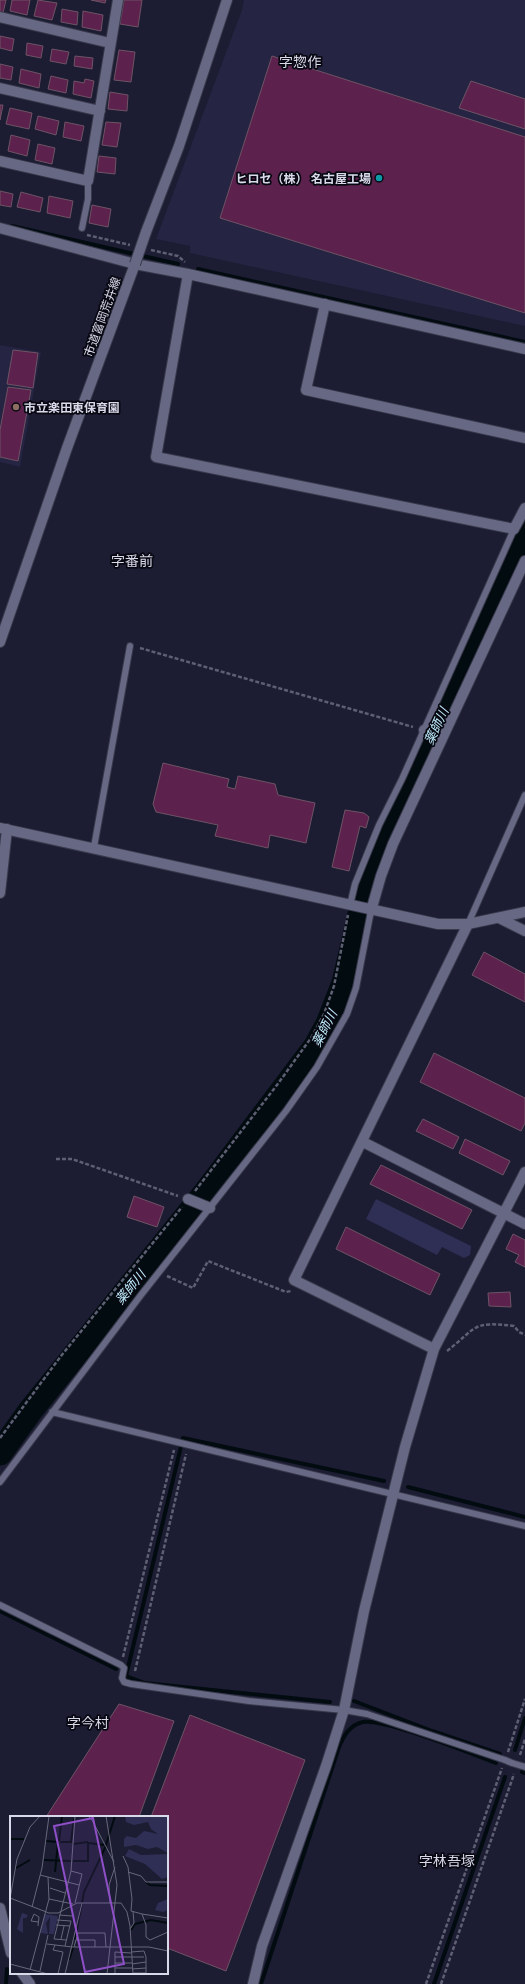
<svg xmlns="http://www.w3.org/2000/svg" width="525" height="1984" font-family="Montserrat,'Noto Sans JP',sans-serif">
<rect width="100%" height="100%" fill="#1c1c33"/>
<path fill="#252442" d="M244 0H525V326L190 253V246L156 239 242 10Z
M0 345 41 352 20 467 0 462Z"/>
<path fill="#2f2e55" d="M376 1199 471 1246 470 1255 464 1258 442 1247 437 1255 366 1219Z"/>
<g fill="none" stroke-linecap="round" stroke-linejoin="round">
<path stroke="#020c10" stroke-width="4" d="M12 226 178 264
M198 269 525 342
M408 1487 525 1517
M0 1611 116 1669
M125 1676 144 1683 330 1702
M126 1676 183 1438 384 1481
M354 1701 432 1731 500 1754
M515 1750 525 1718
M522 1772 525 1773
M6 1984 7 1969
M261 1984 339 1747C344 1735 350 1725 363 1722 383 1718 473 1754 496 1763
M434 1984 505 1777"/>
<path stroke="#020c10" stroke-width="25" d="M0 1453 30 1411 206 1192 316 1046 328 1024 344 983 371 867 525 534"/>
</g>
<path fill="#5c224d" stroke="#6e5365" d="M0 0H6L3 13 0 12Z
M12 0H30L27 15 10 11Z
M38 0 57 3 52 20 34 16Z
M91 0H106L105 3Z
M124 0H142L138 27 120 24Z
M62 9 78 12 77 25 61 22Z
M83 11 103 15 101 31 82 27Z
M0 36 14 39 12 51 0 48Z
M27 43 43 46 41 58 26 55Z
M52 49 69 52 66 64 50 61Z
M119 50 135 52 131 82 114 80Z
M75 56 93 58 92 69 74 66Z
M272 56 525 137V313L220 218Z
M0 64 13 67 11 80 0 78Z
M21 69 41 74 39 88 19 83Z
M51 76 68 80 66 93 48 89Z
M85 79 94 81 91 98 73 94 74 81 84 83Z
M471 81 525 99V129L459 108Z
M110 92 128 95 127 111 108 109Z
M0 105H3L0 120Z
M10 108 32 113 29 129 6 124Z
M38 116 59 121 56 135 35 129Z
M65 122 84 126 81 141 63 137Z
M106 122 121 123 117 147 102 145Z
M11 135 30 140 27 156 8 151Z
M38 144 55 148 52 164 35 160Z
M99 156 116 158 115 174 97 172Z
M0 191 13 194 11 207 0 205Z
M21 192 43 198 40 212 17 207Z
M49 196 73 201 70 218 47 213Z
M92 205 111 209 108 227 89 223Z
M13 350 38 353 33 388 7 384Z
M8 387 31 390 18 461 0 457V430Z
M163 763 229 779 227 787 235 789 238 776 275 784 278 795 315 803 306 843 270 835 268 848 215 836 218 825 156 812 153 804Z
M345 810 364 813 369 817 366 828 360 826 349 871 332 867Z
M484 952 525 974V1002L472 975Z
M434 1053 525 1098V1123L521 1131 420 1082Z
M423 1119 459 1137 453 1149 416 1131Z
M465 1139 510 1161 503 1175 459 1153Z
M381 1165 472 1210 462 1229 370 1184Z
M134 1196 164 1207 157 1227 127 1217Z
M346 1227 440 1274 430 1295 336 1249Z
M513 1234 525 1240V1267L515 1262 519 1255 506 1249Z
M510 1292 511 1307 489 1306 488 1293Z
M119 1704 174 1721 139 1817H46Z
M190 1715 305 1760 226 1971 167 1948V1817H151Z"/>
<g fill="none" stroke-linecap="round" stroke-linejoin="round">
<defs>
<path id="service" d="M82 228 88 199V181
M94 847 130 646
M350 905 355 884 379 825 402 779 515 527
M468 924 525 795
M52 1412 525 1526
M0 1482 141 1295 286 1111 317 1067 347 1014 356 988 371 911
M0 1605 121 1665 124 1668 122 1678 124 1682 131 1684 249 1701 344 1710 367 1714 505 1760
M512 1763 525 1767"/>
<path id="minor" d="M0 17 110 43
M0 88 100 111
M0 161 88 181 118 0
M0 228 135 264 188 274 525 349
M188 274 156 457 514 529
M325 304 306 390 525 438
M515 527 525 508
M424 730 443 735
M0 828 438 924H468L525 912
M0 893 7 829
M371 911 381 876 393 844 525 561
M499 918 525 931
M363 1142 525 1224
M188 1199 210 1208
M434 1349 294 1280 468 924
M0 1908 11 1953
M22 1973 30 1984
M253 1984 262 1946 326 1766 344 1710 364 1611 405 1447 434 1349 525 1172"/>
<path id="tertiary" d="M146 232 179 146 227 0
M0 642 67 448 135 264"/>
</defs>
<use href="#service" stroke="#39394c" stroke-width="8"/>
<use href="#minor" stroke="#39394c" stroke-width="12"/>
<use href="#tertiary" stroke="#39394c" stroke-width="12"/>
<path stroke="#5f5f74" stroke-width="2.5" stroke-dasharray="4 2" stroke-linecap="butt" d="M87 235 130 245
M151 250 178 256 185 262
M140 648 413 727
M56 1159H72L178 1196
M195 1191 277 1085 311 1038 324 1014 334 986 348 915
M167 1276 193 1288 208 1261 286 1292 291 1291
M447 1351C478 1327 471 1321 514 1326L519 1332 525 1335
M0 1438 61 1356 182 1207
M123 1657 174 1450
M135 1671 186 1454
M508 1752 525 1699
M520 1755 525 1739
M426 1984 502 1768
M441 1984 514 1774"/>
<use href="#service" stroke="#676884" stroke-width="6"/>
<use href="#minor" stroke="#676884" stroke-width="10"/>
<use href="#tertiary" stroke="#676884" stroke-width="10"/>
<defs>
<path id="service-bridge" d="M505 1760 512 1763"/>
<path id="tertiary-bridge" d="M135 264 146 232"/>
</defs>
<use href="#service-bridge" stroke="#39394c" stroke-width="8" stroke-linecap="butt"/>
<use href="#tertiary-bridge" stroke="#39394c" stroke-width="12" stroke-linecap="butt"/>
<use href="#service-bridge" stroke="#676884" stroke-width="6"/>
<use href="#tertiary-bridge" stroke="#676884" stroke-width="10"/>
</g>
<circle fill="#0f9aa8" stroke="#080812" stroke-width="1.5" cx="379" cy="178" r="4"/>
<circle fill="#8d6e63" stroke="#080812" stroke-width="1.5" cx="16" cy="407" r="4"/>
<g text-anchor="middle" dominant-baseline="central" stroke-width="3.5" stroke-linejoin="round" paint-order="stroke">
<g font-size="12" font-weight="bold" fill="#d8d9e9" stroke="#080812" text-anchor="end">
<text x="371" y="178">ヒロセ（株） 名古屋工場</text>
<text x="24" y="407" text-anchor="start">市立楽田東保育園</text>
</g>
<g font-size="12" fill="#d8d9e9" stroke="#080812">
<text transform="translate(102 317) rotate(-70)">市道富岡荒井線</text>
</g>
<g font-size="13" font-style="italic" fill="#bfedfd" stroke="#080812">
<text transform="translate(436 726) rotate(-65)">薬師川</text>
<text transform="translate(324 1028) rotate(-63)">薬師川</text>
<text transform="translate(130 1287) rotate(-51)">薬師川</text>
</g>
<g font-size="14" fill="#d8d9e9" stroke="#080812">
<text x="300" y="62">字惣作</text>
<text x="132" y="561">字番前</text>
<text x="88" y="1723">字今村</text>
<text x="447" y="1861">字林吾塚</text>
</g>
</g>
<g transform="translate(10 1816)">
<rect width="158" height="158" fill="#1c1c33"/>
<path d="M115 0H158V37L147 31 138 33 126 29 114 31V23L117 20 126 22 134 15 148 18 141 13 138 6 124 9 116 6ZM119 33 131 39 158 38V61L152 63 135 48 115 40ZM158 83V94L153 96 145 94 148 87ZM12 97 18 99 16 102H13V117L7 113ZM35 98 48 100 44 118H39L40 101 36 107 38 118 30 117Z" fill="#2f2e55"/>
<path fill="none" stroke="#020c10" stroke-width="2" d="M0 23H14M36 25 48 26M49 25 52 0M50 26H61L64 3M79 27 94 29M63 28 78 26M34 44 61 45M63 45H78V26M6 52 20 44M45 56 48 27M136 66 140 69 158 70M121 114 125 108 141 104 158 107M65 124 74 76 95 32 105 0M59 144 64 129"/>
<path fill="none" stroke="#67687c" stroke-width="1" d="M78 0 82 4 104 46M96 0 107 69 97 158M113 40 118 51 122 83 121 95 132 98 136 109V121L140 124M61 55 72 58 65 87M118 56 131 60 136 66H158M30 59 69 69M40 72 55 77M0 82 39 97H48L67 87H111L117 96 120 110 123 158M0 83 7 43 20 11 30 0M39 83 63 88M100 87 99 69 105 51M22 91 32 52 39 0M132 98 158 102M49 99 62 100M47 104 61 105 55 130M46 109 60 110M28 110 29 101 24 98 21 105 28 106M120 113 124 107 123 95M68 117H95L96 131M51 123 54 110M56 124 44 123 61 55 65 0M66 124H85V131M140 124 158 116M37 128 62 131H139L158 135M45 129 43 134 53 136 48 158M64 131 68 117M121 136 134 135 136 141V157H123M105 141H134M105 147H122M0 148 38 158M122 148 136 146M105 152H122M122 153 136 152M20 154 39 83 38 61M30 155 38 119M55 158 72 87M105 158V136L121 137"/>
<path fill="#8e4fc7" fill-opacity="0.15" stroke="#8e4fc7" stroke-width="2" d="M83 2 114 148 75 156 44 10Z"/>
<rect width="158" height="158" fill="none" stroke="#d8d9e9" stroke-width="2"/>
</g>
</svg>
